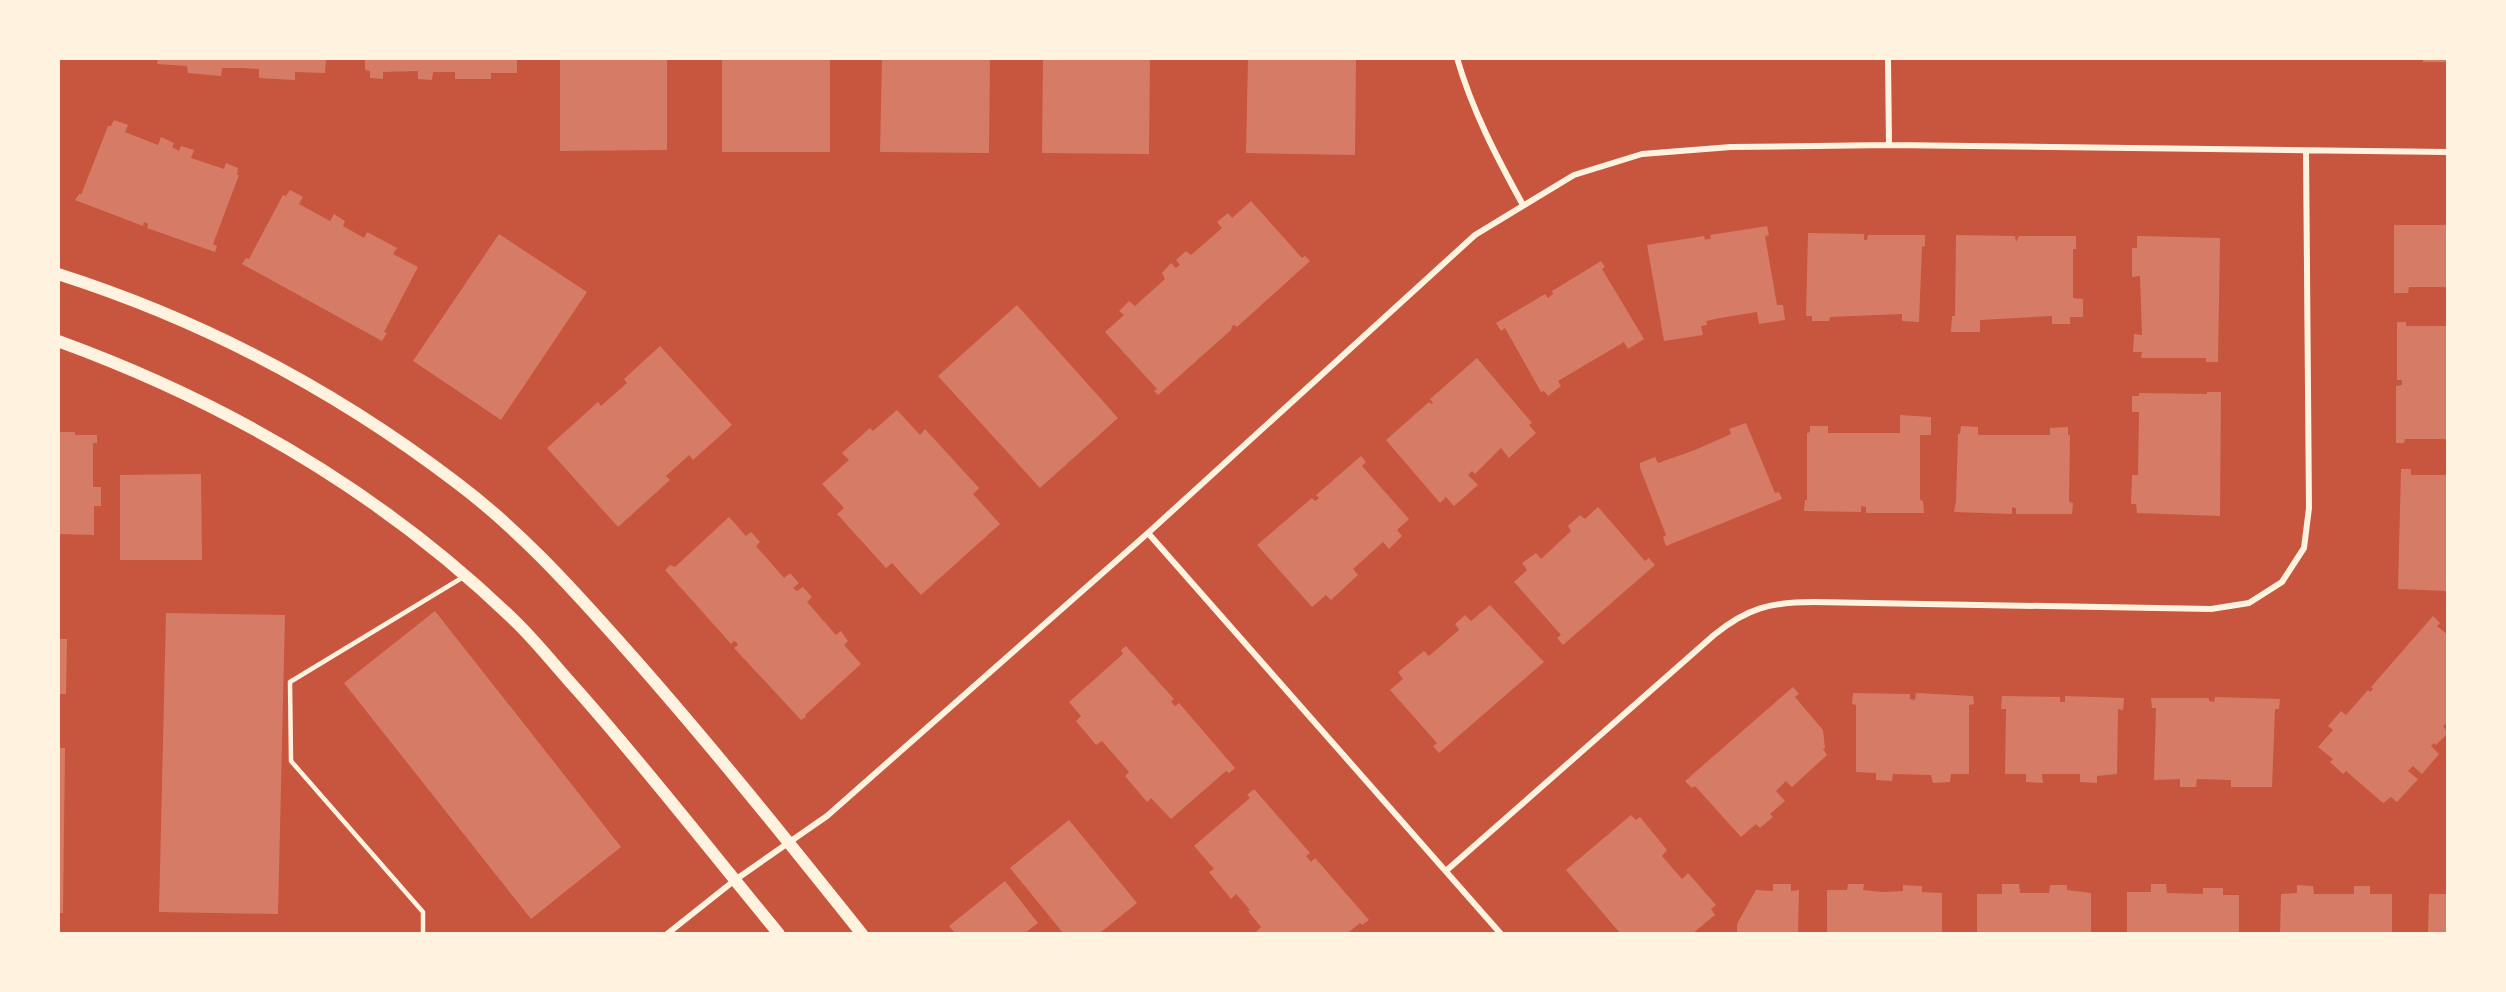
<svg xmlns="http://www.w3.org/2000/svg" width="2506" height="992" font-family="'IBM Plex Sans',sans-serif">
<rect width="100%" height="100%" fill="#c8553d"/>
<path fill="#d67c66" d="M158 58H326L325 73 295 72V80L259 78V69L242 68H222L221 76 188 73 187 66 157 64Z
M365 58H517V73H491V79H455V72H433L432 80 418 79V71L383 72V79L370 78V71L365 70Z
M560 58H667V150L560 151Z
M722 58H830V152H722Z
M882 58H990L989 153 880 152Z
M1043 58H1150L1149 154 1042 153Z
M1248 58H1356L1355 155 1246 153Z
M2423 58H2448V62H2423Z
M114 120 128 125 125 132 158 145 161 137 174 143 172 147 179 151 181 146 194 150 191 158 224 169 226 163 238 168 237 175H239L213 244 217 246 215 252 147 228 148 224 144 222 143 226 75 200 80 193 81 195 108 126H111Z
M290 190 303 197 299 204 330 221 334 214 345 221 343 226 364 238 367 232 397 248 393 254 418 267 384 332 387 333 382 341 242 264 246 258 249 259 283 195 286 196Z
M1251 201 1302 258 1305 256 1310 261 1237 327 1234 325 1232 326 1231 330 1158 395 1154 391 1157 389 1105 332 1124 315 1119 311 1129 301 1135 306 1165 279 1162 273 1171 263 1176 268 1180 265 1176 260 1186 251 1191 255 1222 228 1217 222 1228 213 1232 218Z
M2394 225H2448V287H2409L2408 293H2394Z
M1767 226 1769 235 1765 236 1777 305H1783L1785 320 1759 324 1757 312 1720 318 1706 321 1707 325 1701 326 1703 335 1664 341 1647 245 1704 236 1705 240 1708 239H1711L1710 235Z
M1808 233 1864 234V240H1867L1868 235H1925V246L1922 247 1919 322 1902 321V314L1830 317 1829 321H1812V316H1806Z
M499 234 587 292 501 420 413 361Z
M1956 235 2015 236 2016 242 2019 236H2076V249H2073V298L2083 299V317H2070V324H2052V316L1980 320V332H1951L1952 316H1955Z
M2137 236 2220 238 2218 362H2206V358H2141L2142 352H2133L2134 334 2142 335 2140 276 2132 277V248H2137Z
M1601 261 1605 267 1602 269 1644 339 1628 349 1624 342 1558 381 1561 386 1548 396 1544 391 1541 392 1505 328 1501 331 1496 323 1545 294 1548 298 1553 294 1552 291Z
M1017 305 1118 418 1040 488 938 376Z
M2397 322H2406V326H2448V439H2405L2404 443H2396V386L2402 385V380H2397Z
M660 346 732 425 693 460 689 455 666 476 670 480 618 527 547 448 598 402 601 406 627 383 624 379Z
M1477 358 1532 423 1529 425 1536 433 1509 458 1501 448 1475 474 1472 471 1468 475 1478 485 1454 506 1446 497 1440 503 1386 440 1429 402 1432 404 1433 403 1430 399Z
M2207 392H2221L2220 516 2137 513 2136 504H2131L2132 475H2138L2139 412H2132V396H2139V393L2207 394Z
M897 410 920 435 925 429 979 488 973 494 1000 524 921 595 892 563 886 568 837 514 844 508 822 484 849 460 842 453 870 428 873 431Z
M1900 415 1931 417V435H1920V500L1923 501 1924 513H1866V507L1861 506V512L1804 511 1805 500H1807V433L1810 432V426H1828V433H1900Z
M1746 423 1775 493 1779 492 1782 499 1666 546 1663 537 1666 535 1640 468V463L1655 457 1658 463 1695 450 1731 434 1729 429Z
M1961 426 1978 427V435H2050V428L2068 427V435H2070L2069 502 2073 503 2072 514H2016V508L2012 507V514L1954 512 1956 501 1958 433 1960 434Z
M58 432H75V435H97V443H93V487H101V506H94V535L58 534Z
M1361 456 1366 462 1362 466 1409 519 1397 530 1402 536 1389 549 1383 542 1353 569 1358 575 1331 600 1326 595 1312 607 1257 545 1312 498 1315 501 1319 498 1316 495Z
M2401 469H2411V475H2448V591L2398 589Z
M201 474 202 560H120V475Z
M1598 507 1645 561 1649 558 1655 565 1563 645 1557 638 1561 635 1514 582 1527 570 1522 563 1536 553 1541 559 1571 531 1568 526 1580 515 1585 519Z
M729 517 746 536 751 532 760 542 756 546 784 578 790 573 799 583 793 588 797 591 803 587 812 597 807 602 836 635 841 631 848 641 844 645 861 664 805 715 806 717 801 720 734 648 738 645 737 643 734 641 731 644 665 570 670 565 675 567Z
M1490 605 1544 662 1439 753 1433 746 1437 743 1390 690 1403 679 1398 672 1424 651 1429 656 1459 630 1455 624 1465 615 1471 621Z
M435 611 621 847 531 919 344 683Z
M166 613 285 615 278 914 159 912Z
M2433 616 2440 623 2437 626 2448 635V722L2443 726 2448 733 2436 745 2434 743 2431 746 2439 754 2422 774 2413 766 2408 771 2418 779 2397 802 2391 797 2383 803 2346 771 2343 774 2330 762 2333 759 2318 747 2333 730 2328 726 2341 711 2346 715 2368 690 2370 692 2373 689 2371 687Z
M58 639H67L66 694H58Z
M1126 646 1174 699 1171 702 1175 706 1179 703 1235 768 1229 773 1226 771 1171 819 1151 798 1147 802 1125 776 1129 772 1102 741 1096 745 1076 721 1081 716 1069 702 1123 654 1121 650Z
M1793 687 1799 694 1795 697 1823 730 1825 748 1823 749 1827 755 1792 787 1786 781 1776 791 1785 801 1770 814 1773 817 1760 828 1756 824 1741 837 1695 786 1692 788 1685 781Z
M1853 693 1910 694V699L1915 700 1916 693 1973 696 1974 704 1969 705V774H1951L1950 782 1933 783 1931 775 1893 774 1892 781 1876 780V773L1856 772V705L1852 704Z
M2002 696 2060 697V702H2065V696L2124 698 2123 710 2118 709 2117 774 2097 776V783L2080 782V774H2042L2043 783 2026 782V774H2005L2006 709H2001Z
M2215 697 2280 699 2279 709H2275L2272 787H2231V780L2197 779 2196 787H2180V779L2154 780 2156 708H2152L2151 698H2209V701L2214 702Z
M58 748H65L63 913H58Z
M1254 789 1310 853 1306 856 1311 862 1315 858 1369 920 1362 925 1360 923 1348 933H1258L1256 932 1261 927 1248 911 1250 910 1236 894 1231 899 1209 872 1214 869 1194 846 1250 798 1247 795Z
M1631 815 1636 820 1640 817 1667 850 1662 856 1682 879 1688 873 1716 905 1711 909 1715 915 1693 933H1620L1566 870Z
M1069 820 1137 903 1100 933H1063L1010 868Z
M1005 881 1038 923 1025 933H955L949 926Z
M1773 884H1791V891L1799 890 1798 933H1737V924L1756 890 1773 891Z
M1848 884H1864L1863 890 1883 892 1903 891V885L1922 886V892L1942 893V933H1827V890H1847Z
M2002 884H2019L2020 893H2049L2050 885H2067V890L2091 893V933H1977V894H2002Z
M2151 884H2166L2167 893 2203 894V888H2223V895H2239V933H2127V892H2151Z
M2297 885 2313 886 2314 894H2354V886H2370V894H2392V933H2280L2281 894 2297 893Z
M2429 894H2448V933H2428Z"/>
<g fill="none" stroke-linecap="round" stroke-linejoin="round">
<path stroke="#fff3e0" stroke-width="4.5" d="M423 934V912L291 761 290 682 465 576"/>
<path stroke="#fff3e0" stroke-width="6" d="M1457 58C1472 110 1497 158 1523 205
M1888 58 1889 145
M1148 533 1501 934
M1447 870 1714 635C1747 608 1771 602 1814 602L2211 609 2249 603 2282 582 2304 548 2309 508 2306 151
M667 934 735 880 827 816 1148 533 1475 235 1574 175 1642 154 1731 147 1889 145 2448 152"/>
<path stroke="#fff3e0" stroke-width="12" d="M58 274C202 320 338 392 457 483 517 528 568 584 617 639 702 734 782 834 862 934
M58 341C231 404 386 495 518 624 539 645 558 669 578 691 648 770 712 853 779 934"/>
</g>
<rect width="2506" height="992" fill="none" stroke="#fff3e0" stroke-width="120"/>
</svg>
